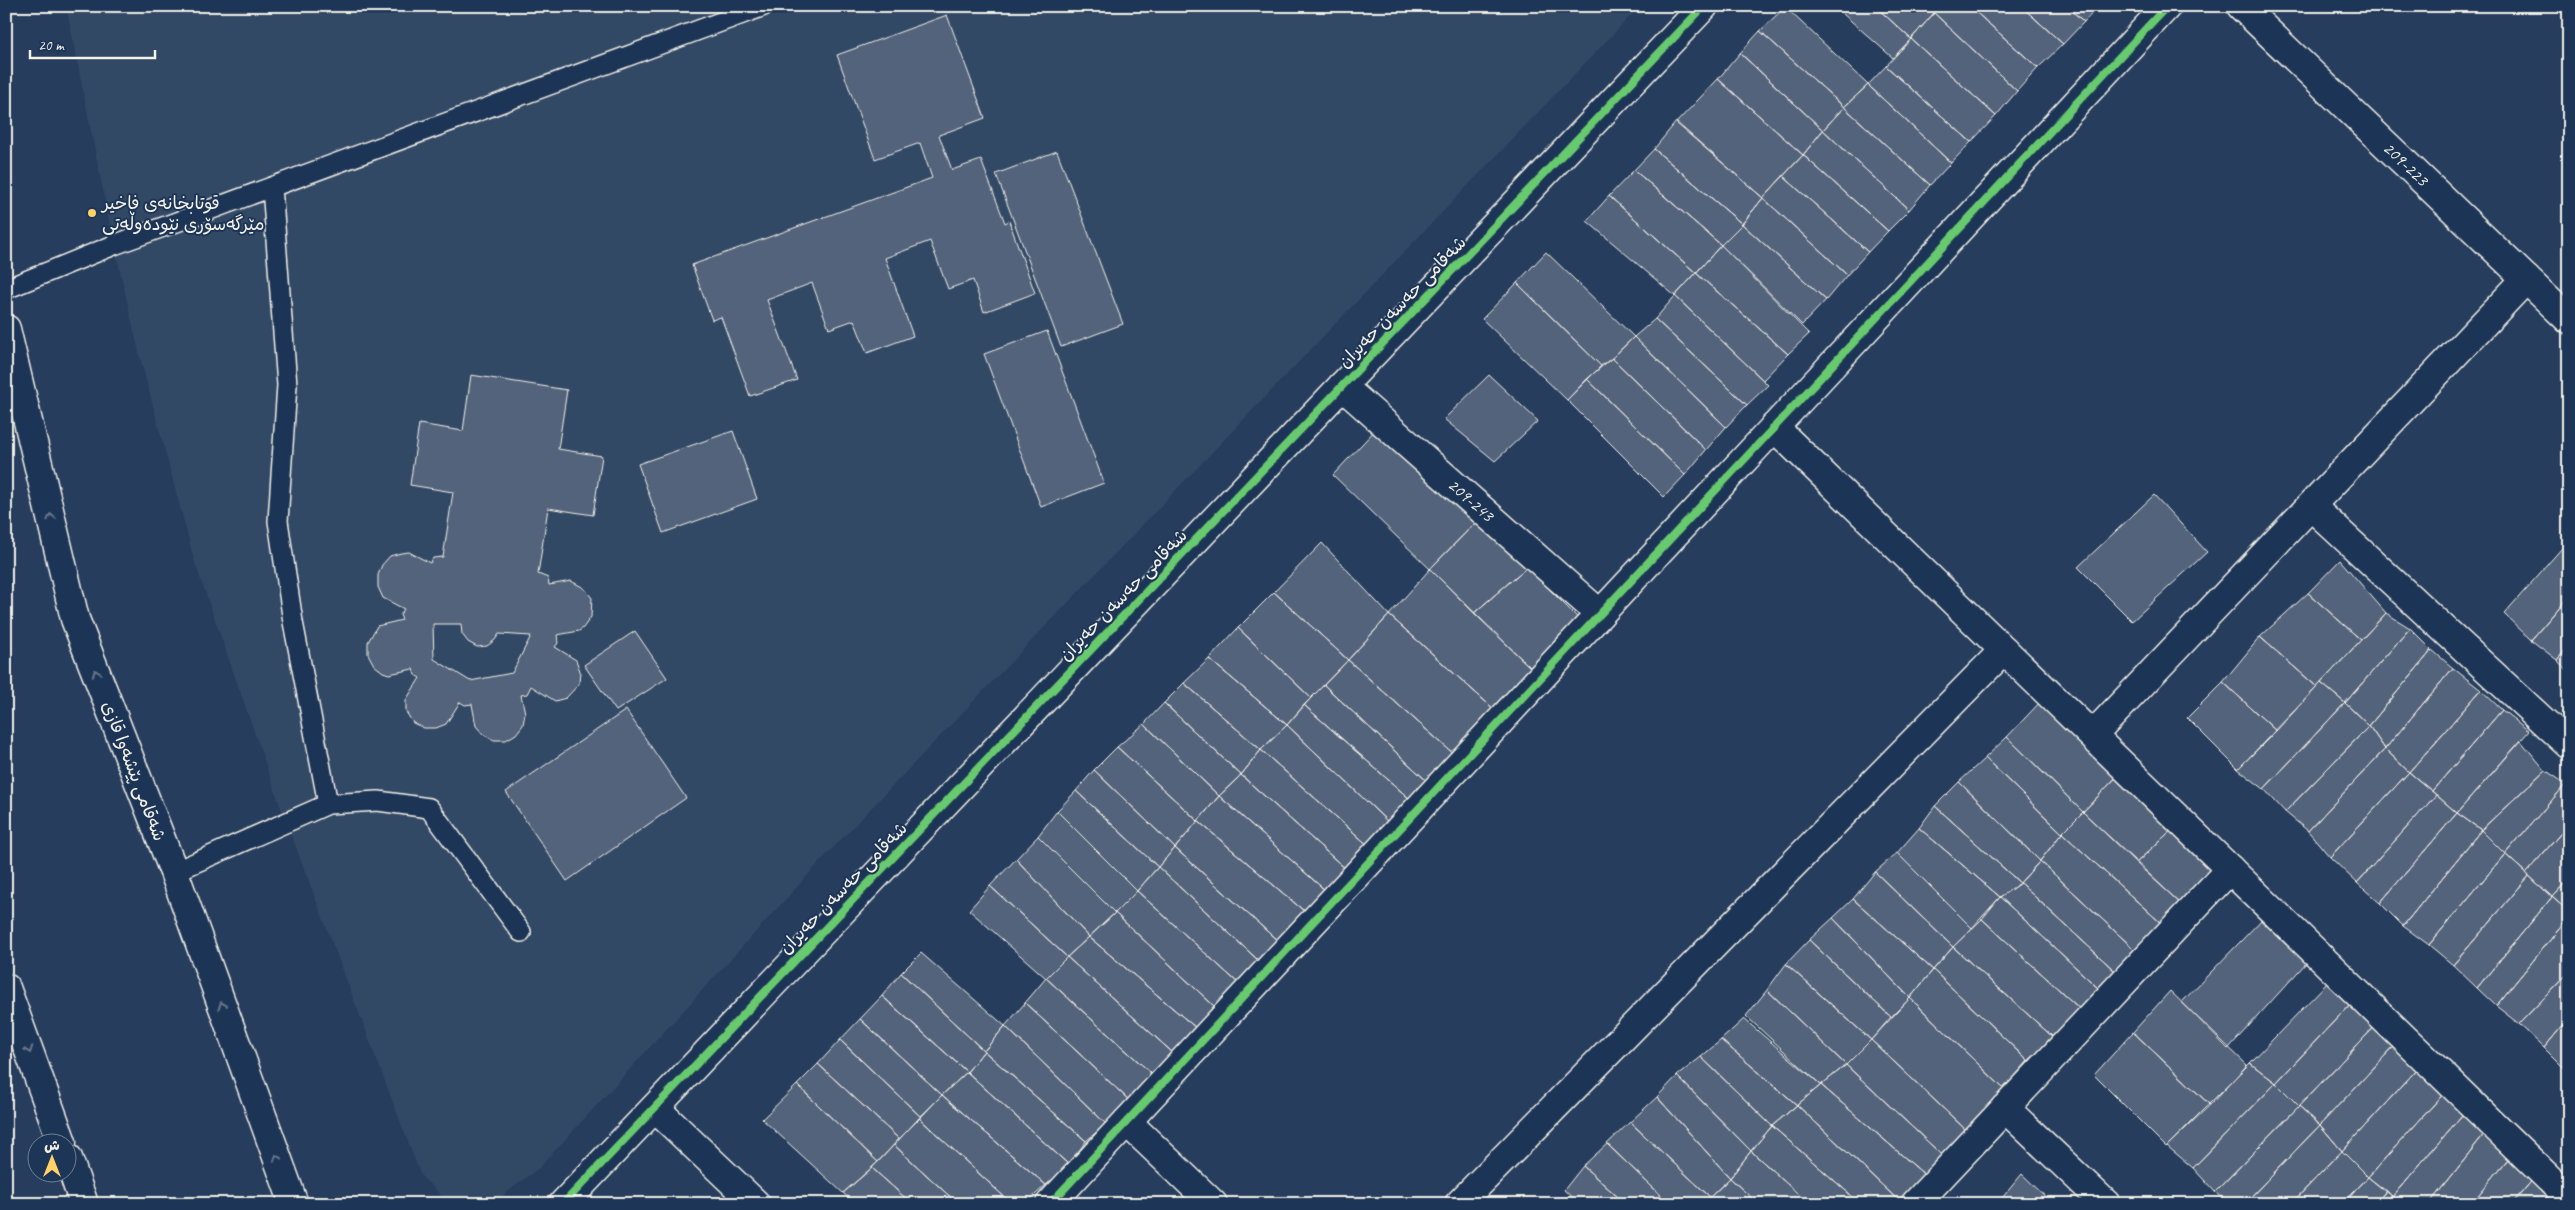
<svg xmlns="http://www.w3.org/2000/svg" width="2575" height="1210" font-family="Caveat,'Playpen Sans Arabic',sans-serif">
<rect width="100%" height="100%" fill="#263d5d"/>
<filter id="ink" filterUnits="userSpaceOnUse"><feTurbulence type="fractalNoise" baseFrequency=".02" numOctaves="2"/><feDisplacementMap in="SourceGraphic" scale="10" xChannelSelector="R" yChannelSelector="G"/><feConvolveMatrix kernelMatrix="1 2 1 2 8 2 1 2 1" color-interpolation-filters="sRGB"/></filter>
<g filter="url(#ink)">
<path fill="#334966" d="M66 6H1640L829 852 539 1168 502 1196 473 1202 442 1196 421 1176 281 808 195 563 140 357 114 245Z"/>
<path fill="#52647b" stroke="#f4f1e8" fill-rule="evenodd" d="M1834 6H1875L1911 39 1893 58Z
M1875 6H1926L1934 13 1911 39Z
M1926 6H1940L1934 13Z
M1940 6H1969L2038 68 2017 91 1934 13Z
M1969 6H2021L2063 44 2038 68Z
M2021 6H2067L2084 22 2063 44Z
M2067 6H2099L2084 22Z
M1785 7 1868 85 1844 107 1760 31Z
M1934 13 2017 91 1996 116 1911 39Z
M947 15 985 118 939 135 952 170 981 160 1005 223 1009 221 1035 293 984 312 973 280 948 289 930 241 885 258 913 336 867 353 854 320 829 329 812 283 767 300 797 380 750 396 721 317 712 320 692 265 932 178 920 143 875 159 837 55Z
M1760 31 1844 107 1823 130 1740 53Z
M1911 39 1996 116 1971 142 1886 66Z
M1740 53 1823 130 1803 155 1718 79Z
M1886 66 1971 142 1951 163 1868 85Z
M1718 79 1803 155 1763 198 1676 123Z
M1868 85 1951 163 1930 185 1844 107Z
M1844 107 1930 185 1909 210 1823 130Z
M1676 122 1763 198 1742 224 1654 149Z
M1823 130 1909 210 1888 231 1803 155Z
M1654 149 1742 224 1721 245 1634 170Z
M1057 151 1123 324 1061 347 996 174Z
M1803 155 1888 231 1868 252 1783 176Z
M1634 170 1721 245 1696 273 1609 196Z
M1783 176 1868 252 1847 275 1763 198Z
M1609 196 1696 273 1675 296 1587 221Z
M1763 198 1847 275 1826 300 1742 224Z
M1742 224 1826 300 1802 325 1721 245Z
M1721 245 1809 334 1788 354 1696 273Z
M1546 252 1634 337 1612 358 1601 366 1517 283Z
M1696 273 1788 354 1763 380 1675 296Z
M1517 283 1601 366 1567 400 1482 319Z
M1675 296 1768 385 1747 405 1655 319Z
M1655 319 1747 405 1726 427 1634 337Z
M1047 331 1104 483 1041 507 984 354Z
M1634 337 1726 427 1706 450 1612 358Z
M1612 358 1706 450 1685 475 1587 379Z
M471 375 567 390 558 449 602 456 593 515 548 508 538 574 548 578 549 585 571 581 584 588 592 598 591 617 583 628 579 631 557 635 558 643 555 647 576 660 580 671 579 684 566 698 555 701 531 686 527 694 521 695 525 713 523 725 516 734 506 740H494L484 735 476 726 472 704 465 705 460 702 446 724 436 728H424L413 723 406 712V700L420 678 415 675 413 669 389 674 383 672 374 665 368 654V642L377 626 402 620 400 615 404 609 383 598 378 587V575L382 565 390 556 401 553 409 552 430 563 433 558 443 557 453 492 410 485 419 424 463 431ZM433 624H461L462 634 468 642 477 647 487 646 495 640 499 634 531 636 512 673 470 681 434 659Z
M1489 375 1538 421 1495 461 1444 419Z
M1587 379 1685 475 1664 497 1567 400Z
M1377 428 1475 523 1430 569 1333 475Z
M733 431 757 499 663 533 638 464Z
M2154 495 2207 552 2132 621 2078 567Z
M1475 523 1527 567 1474 613 1430 569Z
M2569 540V596L2531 640 2504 614Z
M1322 543 1389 615 1348 660 1274 592Z
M2340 560 2386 613 2361 640 2308 593Z
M1527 567 1579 619 1532 669 1474 613Z
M1430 569 1532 669 1497 712 1389 615Z
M1274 592 1348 660 1311 698 1238 628Z
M2308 593 2361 640 2317 687 2260 637Z
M2569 596V646L2557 660 2531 640Z
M2386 613 2410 628 2345 703 2321 683Z
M1389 615 1497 712 1456 756 1348 660Z
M1238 628 1311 698 1287 725 1209 659Z
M2410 628 2432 650 2369 726 2345 703Z
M635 631 667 678 616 711 584 665Z
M2260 637 2317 687 2276 731 2223 682Z
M2569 646V673L2557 660Z
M2432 650 2453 668 2385 749 2369 726Z
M1209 659 1287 725 1261 750 1184 683Z
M1348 660 1456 756 1429 783 1324 685Z
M2453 668 2481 690 2409 772 2385 749Z
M2223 682 2276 731 2238 769 2187 718Z
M1184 683 1261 750 1241 775 1164 703Z
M2321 683 2345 703 2264 789 2238 769Z
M1324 685 1429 783 1412 801 1304 705Z
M2481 690 2502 710 2432 791 2409 772Z
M2043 699 2126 767 2083 812 2007 737Z
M1164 703 1241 775 1219 796 1144 724Z
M2345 703 2369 726 2285 812 2264 789Z
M1304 705 1412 801 1390 824 1287 725Z
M626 710 686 798 567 881 506 792Z
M2502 710 2529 731 2457 813 2432 791Z
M1144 724 1219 796 1198 821 1117 747Z
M1287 725 1390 824 1371 848 1261 750Z
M2369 726 2385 749 2308 831 2285 812Z
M2007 737 2083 812 2062 833 1985 758Z
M2521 741 2545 770 2481 830 2457 813Z
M1117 747 1198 821 1175 848 1094 770Z
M2385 749 2409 772 2330 857 2308 831Z
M1261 750 1371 848 1348 871 1241 775Z
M1985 758 2062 833 2040 861 1959 782Z
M2126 767 2178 824 2136 863 2083 812Z
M1094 770 1175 848 1158 867 1076 791Z
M2545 770 2566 784 2505 854 2481 830Z
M2409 772 2436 795 2357 883 2330 857Z
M1241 775 1348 871 1327 892 1219 796Z
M1959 782 2040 861 2020 883 1935 806Z
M2566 784 2569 787V824L2526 873 2505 854Z
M1076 791 1158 867 1137 891 1057 811Z
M2436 795 2457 813 2380 903 2357 883Z
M1219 796 1327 892 1304 911 1198 821Z
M1935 806 2020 883 2000 897 1919 828Z
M1057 811 1137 891 1115 913 1038 836Z
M2083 812 2181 904 2163 925 2062 833Z
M2457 813 2481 830 2403 926 2380 903Z
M1198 821 1304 911 1279 942 1175 848Z
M2178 824 2221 863 2181 904 2136 863Z
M2569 824V879L2552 897 2526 873Z
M1919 828 2000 897 1972 928 1897 853Z
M2481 830 2505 854 2429 945 2403 926Z
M2062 833 2163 925 2134 949 2040 861Z
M1038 836 1115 913 1089 937 1016 859Z
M1175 848 1279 942 1260 962 1158 867Z
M1897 853 1972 928 1953 947 1875 872Z
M2505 854 2529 876 2453 965 2429 945Z
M1016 859 1089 937 1067 957 990 886Z
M2040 861 2134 949 2116 972 2020 883Z
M1158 867 1260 962 1238 983 1137 891Z
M1875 872 1953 947 1933 970 1853 899Z
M2529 876 2552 897 2477 988 2453 965Z
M2569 879V912L2552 897Z
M2020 883 2116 972 2100 990 2000 897Z
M990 886 1067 957 1046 978 969 910Z
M1137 891 1238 983 1214 1006 1115 913Z
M2000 897 2100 990 2080 1009 1982 919Z
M2552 897 2569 912V917L2496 1006 2477 988Z
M1853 899 1933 970 1910 998 1833 918Z
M2269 912 2317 951 2228 1049 2182 1002Z
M1115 913 1214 1006 1196 1028 1089 937Z
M2569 917V972L2519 1024 2496 1006Z
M1833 918 1910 998 1891 1017 1809 940Z
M1982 919 2080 1009 2054 1038 1953 947Z
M1089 937 1196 1028 1173 1053 1067 957Z
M1809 940 1891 1017 1871 1040 1786 964Z
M1953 947 2054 1038 2028 1061 1933 970Z
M921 953 1005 1026 984 1051 901 973Z
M1067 957 1173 1053 1152 1074 1046 978Z
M1786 964 1871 1040 1846 1065 1767 990Z
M1933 970 2028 1061 2004 1089 1910 998Z
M2569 972V1018L2544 1048 2519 1024Z
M901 973 984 1051 967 1072 882 996Z
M1046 978 1152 1074 1130 1101 1025 1003Z
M2329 981 2357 997 2276 1083 2250 1063Z
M1767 990 1846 1065 1821 1085 1746 1016Z
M2170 991 2247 1065 2210 1105 2133 1032Z
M882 996 967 1072 942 1095 860 1019Z
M2357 997 2381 1020 2299 1106 2276 1083Z
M1910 998 2004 1089 1965 1129 1871 1040Z
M1025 1003 1130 1101 1106 1124 1005 1026Z
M2569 1018V1062L2564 1068 2544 1048Z
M860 1019 942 1095 921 1117 840 1040Z
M1744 1019 1821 1085 1797 1105 1721 1040Z
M2381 1020 2397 1043 2320 1125 2299 1106Z
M1005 1026 1106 1124 1086 1141 984 1051Z
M2133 1032 2210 1105 2166 1147 2094 1075Z
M840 1040 921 1117 899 1139 818 1064Z
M1721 1040 1797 1105 1772 1126 1701 1057Z
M1871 1040 1965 1129 1944 1157 1846 1065Z
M2397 1043 2421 1065 2342 1151 2320 1125Z
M984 1051 1086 1141 1069 1165 967 1072Z
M1701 1057 1772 1126 1751 1151 1677 1076Z
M2250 1063 2276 1083 2193 1168 2167 1146Z
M818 1064 899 1139 878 1162 797 1085Z
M1846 1065 1944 1157 1926 1176 1821 1085Z
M2421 1065 2448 1089 2368 1177 2342 1151Z
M967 1072 1069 1165 1046 1185 942 1095Z
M1677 1076 1751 1151 1730 1178 1657 1097Z
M2276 1083 2299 1106 2215 1192 2193 1168Z
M797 1085 878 1162 843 1193 762 1119Z
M1821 1085 1926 1176 1899 1201 1797 1105Z
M2448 1089 2469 1107 2392 1197 2368 1177Z
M942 1095 1046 1185 1025 1204H1012L919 1118Z
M1657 1097 1730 1178 1710 1197 1630 1122Z
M1797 1105 1899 1201 1896 1204H1861L1772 1126Z
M2299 1106 2320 1125 2244 1204H2228L2215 1192Z
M2469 1107 2493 1124 2429 1204H2400L2392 1197Z
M919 1118 1012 1204H958L894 1145Z
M1630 1122 1710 1197 1702 1204H1670L1607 1144Z
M2493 1124 2517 1148 2471 1204H2429Z
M2320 1125 2342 1151 2291 1204H2244Z
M1772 1126 1861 1204H1809L1751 1151Z
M1607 1144 1670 1204H1626L1583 1166Z
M894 1145 958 1204H912L872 1168Z
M2517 1148 2541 1170 2512 1204H2471Z
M1751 1151 1809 1204H1758L1730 1178Z
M2342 1151 2368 1177 2343 1204H2291Z
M1583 1166 1626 1204H1579L1564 1190Z
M872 1168 912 1204H855L843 1193Z
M2541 1170 2560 1204H2512Z
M2022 1174 2053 1204H1997Z
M2368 1177 2386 1191 2375 1204H2343Z
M1730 1178 1758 1204H1702L1710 1197Z
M2386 1191 2399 1204H2375Z"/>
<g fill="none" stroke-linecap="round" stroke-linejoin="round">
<defs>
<path id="lane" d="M272 187 287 385 278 521 293 622 328 804
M6 289 114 245 764 6
M174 872 328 804 378 801 429 808 521 932"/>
<g id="street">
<path id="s1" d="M2241 6 2569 320"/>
<path id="s2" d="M1342 386 1600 614"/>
<path d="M1774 427 2569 1198"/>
<path d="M2311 506 2569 745"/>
<path d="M2093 735 2526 279"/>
<path d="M655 1108 756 1204"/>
<path d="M2005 1108 2106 1204"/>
<path d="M1127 1122 1213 1204"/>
<path d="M1050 1204 2167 6"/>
<path d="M1459 1204 2004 650"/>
<path d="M1915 1204 2230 869"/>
</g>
<path id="secondary" d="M563 1204 1704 6"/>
<path id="highway" d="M6 329 75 619 174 872 294 1204
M6 988 62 1142
M68 1158 84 1204"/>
</defs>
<use href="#lane" stroke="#f4f1e8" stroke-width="22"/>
<use href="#street" stroke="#f4f1e8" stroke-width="31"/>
<use href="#secondary" stroke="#f4f1e8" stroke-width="31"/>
<use href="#highway" stroke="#f4f1e8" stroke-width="31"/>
<use href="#lane" stroke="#1d3557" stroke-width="19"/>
<use href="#street" stroke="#1d3557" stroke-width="28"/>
<use href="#secondary" stroke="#1d3557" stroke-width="28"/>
<use href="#highway" stroke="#1d3557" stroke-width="28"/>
<defs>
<path id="cycleway" d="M563 1204 1704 6
M1050 1204 2167 6"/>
</defs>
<use href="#cycleway" stroke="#1d3557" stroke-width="11"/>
<use href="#cycleway" stroke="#67ca6e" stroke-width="8"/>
</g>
<defs><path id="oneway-chevron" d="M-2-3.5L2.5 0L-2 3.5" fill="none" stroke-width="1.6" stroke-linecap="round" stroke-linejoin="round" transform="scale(1.25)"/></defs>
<g stroke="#68778a">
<use href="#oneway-chevron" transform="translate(51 517) rotate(-103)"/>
<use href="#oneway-chevron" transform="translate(96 673) rotate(-111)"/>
<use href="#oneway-chevron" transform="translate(222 1005) rotate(-110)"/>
<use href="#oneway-chevron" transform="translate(29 1050) rotate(70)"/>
<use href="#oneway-chevron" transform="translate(277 1158) rotate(-110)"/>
</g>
</g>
<circle fill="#ffd166" stroke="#1d3557" stroke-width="2" cx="92" cy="213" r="5"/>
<g text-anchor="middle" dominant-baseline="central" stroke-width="4" stroke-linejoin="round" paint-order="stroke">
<g font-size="18" fill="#f4f1e8" stroke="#1d3557">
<text stroke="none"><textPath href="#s1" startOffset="228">209-223</textPath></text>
<text transform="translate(1402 302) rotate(-46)">شەقامی حەسەن حەیران</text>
<text stroke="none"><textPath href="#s2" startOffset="172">209-243</textPath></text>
<text transform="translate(1123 595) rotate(-46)">شەقامی حەسەن حەیران</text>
<text transform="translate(134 771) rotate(69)">شەقامی پێشەوا قازی</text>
<text transform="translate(843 888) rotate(-46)">شەقامی حەسەن حەیران</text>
</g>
<g font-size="18" fill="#f4f1e8" stroke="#1d3557" text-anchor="start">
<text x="102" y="203">قوتابخانەی فاخیر<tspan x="102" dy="21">مێرگەسۆری نێودەوڵەتی</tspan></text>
</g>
</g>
<rect width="2575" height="1210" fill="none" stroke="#1d3557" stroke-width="25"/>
<rect x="12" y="12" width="2550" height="1185" fill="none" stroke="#f4f1e8" stroke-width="2" filter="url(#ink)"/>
<g transform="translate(52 1158)"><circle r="24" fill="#1d3557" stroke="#738091"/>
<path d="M0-4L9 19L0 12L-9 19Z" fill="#ffd166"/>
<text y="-8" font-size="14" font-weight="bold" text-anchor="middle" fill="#f4f1e8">ش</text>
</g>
<path d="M30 50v8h125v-8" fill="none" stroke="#f4f1e8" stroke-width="2.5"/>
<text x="38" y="50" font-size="15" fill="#f4f1e8" stroke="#1d3557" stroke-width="4" paint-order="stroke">20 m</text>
</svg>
